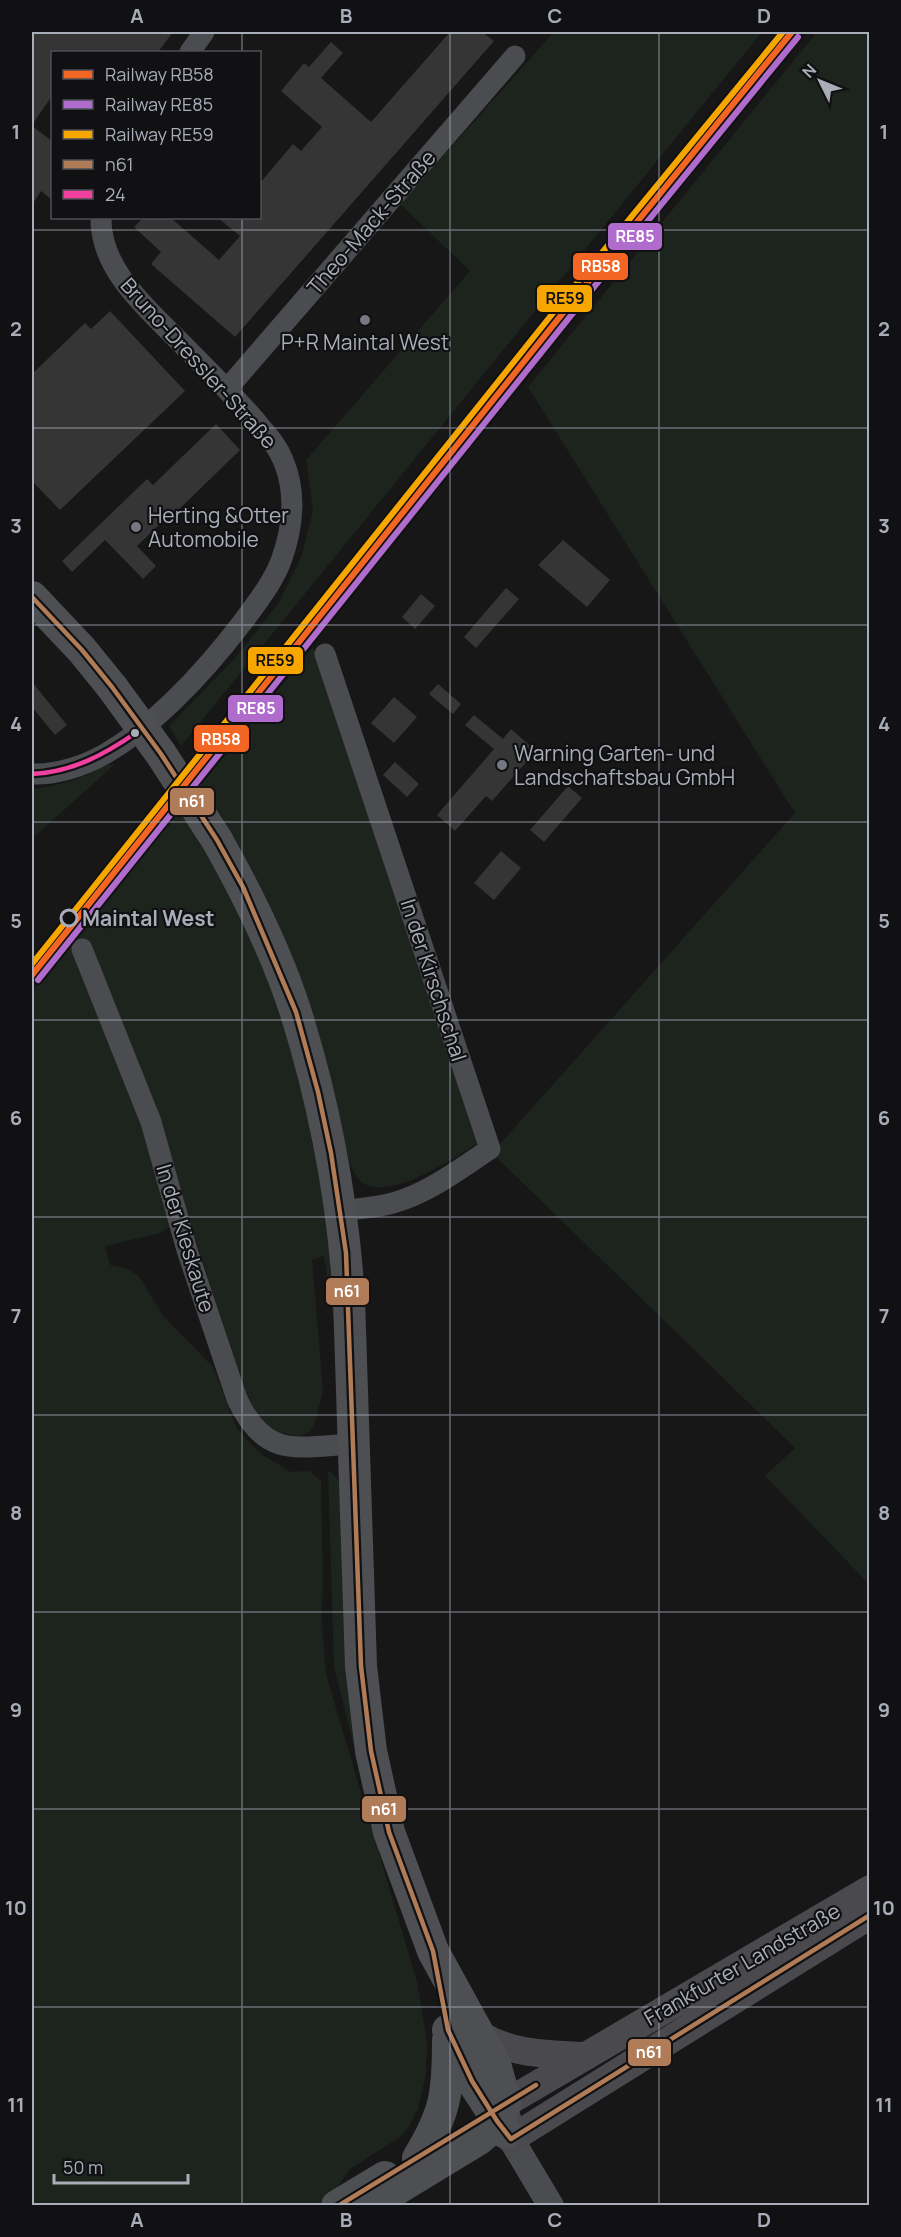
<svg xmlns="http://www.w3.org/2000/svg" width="901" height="2237" font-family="Manrope,sans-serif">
<rect width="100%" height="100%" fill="#171717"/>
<path fill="#1d241e" d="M554 32H762L181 746 169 726 235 658 278 604 302 555 313 510 306 460 470 271 400 204Z
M817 32H869V1584L765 1476 795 1448 492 1153 795 813 528 387Z
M313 647 477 1144C453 1158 391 1201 363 1183 354 1176 351 1166 347 1156L326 1203 336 1337 324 1256 312 1260 323 1391 314 1425 308 1433 298 1436 275 1432 256 1414 246 1394 188 1216 160 1233 105 1246 110 1265 125 1268 138 1275 164 1317 213 1367 236 1427 248 1441 261 1454 291 1472 309 1471 321 1481 323 1588 321 1611 326 1674 417 1982 427 2042 426 2074 418 2109 408 2128 400 2137 350 2169 332 2195 315 2205 32 2206V992Z
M106 765H114L34 837 32 833V789C61 785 80 780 106 765Z
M328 1470 343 1484 359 1752 354 1746 334 1667Z"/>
<path fill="#353536" d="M32 32H173L158 52H52V96L32 125Z
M450 32H482L494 41 235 337 151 264 161 252 134 227 143 218H171L219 260 240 236 218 218H260V183L293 144 301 151 322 127 281 91 304 63 309 67 331 42 343 53 321 78 371 122Z
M32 126 52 141V200L41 191 32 205Z
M110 311 185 391 60 510 32 481V374L85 323 91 329Z
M216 424 240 450 166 522 164 520 137 546 156 566 143 579 105 540 72 572 62 561 147 479 153 485Z
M563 540 610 580 587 607 538 565Z
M506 588 519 599 476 648 464 637Z
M421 594 435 606 415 629 402 617Z
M32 682 67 725 55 735 32 707Z
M438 684 461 704 453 714 429 694Z
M394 697 417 717 394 743 371 723Z
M474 715 503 739 511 729 536 751 492 801 486 796 455 831 437 815 494 749 465 725Z
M395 762 419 784 407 797 383 775Z
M568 786 582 798 544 842 530 830Z
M501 851 521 868 494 900 474 883Z"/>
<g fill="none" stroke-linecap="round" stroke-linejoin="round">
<path stroke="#4b4c50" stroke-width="21" d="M190 52 204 32
M227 389 515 56
M325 654 490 1149C461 1168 430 1192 396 1202 379 1208 359 1208 340 1211
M32 774C56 775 84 766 105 754 160 722 207 669 245 619 258 601 273 582 281 561 293 528 297 493 283 460 277 444 264 432 254 419 231 393 206 368 182 344 148 309 100 270 101 218
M82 949 151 1122 187 1250 237 1399C265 1459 296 1447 353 1444"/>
<path stroke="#4b4c50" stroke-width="26" d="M508 2118 511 2139 551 2206"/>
<path stroke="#4a4a4e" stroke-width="28" d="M480 2035C514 2055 548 2054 586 2056
M506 2103 870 1889
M511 2139 870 1915"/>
<path stroke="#4d4f52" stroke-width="32" d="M32 597 82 650 112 687
M217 840C248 895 277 953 296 1013 325 1106 343 1202 349 1299L361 1666 371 1751 389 1832 433 1951 495 2064 506 2103 493 2127 479 2139 369 2206
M448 2030 472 2081 506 2133
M418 2158C446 2112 448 2093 448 2040
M337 2206 385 2177"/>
<path stroke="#4d4f52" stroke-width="32" d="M112 687 161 754 217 840"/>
<defs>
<path id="bus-1" d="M32 597 82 650 112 687 161 754 217 840 243 887 296 1012 318 1092 331 1153 346 1253 361 1666 371 1751 389 1832 433 1951 448 2030 472 2081 497 2121 511 2139 870 1915
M338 2206 536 2085"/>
<path id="bus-2" d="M32 774C72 772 104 755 137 732"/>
</defs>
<use href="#bus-1" stroke="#111113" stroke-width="9"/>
<use href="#bus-2" stroke="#111113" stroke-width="9"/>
<use href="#bus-1" stroke="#b07c57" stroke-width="4.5"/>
<use href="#bus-2" stroke="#f240a1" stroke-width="4.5"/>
<defs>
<path id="rail-1" d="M32 975 579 293 792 32"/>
<path id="rail-2" d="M38 980 585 298 798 37"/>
<path id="rail-3" d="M32 964 573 288 783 32"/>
</defs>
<use href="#rail-1" stroke="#111113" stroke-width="10"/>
<use href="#rail-2" stroke="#111113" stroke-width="10"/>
<use href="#rail-3" stroke="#111113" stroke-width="10"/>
<use href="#rail-1" stroke="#f26522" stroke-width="6"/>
<use href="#rail-2" stroke="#b06ccc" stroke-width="6"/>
<use href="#rail-3" stroke="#f7a600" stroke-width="6"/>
</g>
<path fill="none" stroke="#a8adb8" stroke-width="1.5" stroke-opacity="0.55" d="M242 32V52M450 32V2206M659 32V2206M242 218V2206M32 230H870M32 428H870M32 625H870M32 822H870M32 1020H870M32 1217H870M32 1415H870M32 1612H870M32 1809H870M32 2007H870"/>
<g fill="#757880" stroke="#111113" stroke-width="2">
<circle cx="365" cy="320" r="6"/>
<circle cx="136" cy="527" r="6"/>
<circle cx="502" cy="765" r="6"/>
</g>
<circle fill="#a8adb8" stroke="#111113" stroke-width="2" cx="135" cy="733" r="5"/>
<circle fill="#111113" stroke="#a8adb8" stroke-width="3" cx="69" cy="918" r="8"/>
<g text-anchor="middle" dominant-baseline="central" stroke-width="4.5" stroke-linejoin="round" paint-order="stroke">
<g font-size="21" fill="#a8adb8" stroke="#111113">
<text transform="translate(371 222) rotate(-49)">Theo-Mack-Straße</text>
<text transform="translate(199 363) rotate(48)">Bruno-Dressler-Straße</text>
<text transform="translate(434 980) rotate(72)">In der Kirschschal</text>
<text transform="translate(186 1238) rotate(73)">In der Kieskaute</text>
<text transform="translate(742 1964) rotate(-30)">Frankfurter Landstraße</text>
</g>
<g font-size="21" fill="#a8adb8" stroke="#111113" text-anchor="start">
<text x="365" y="342" text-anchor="middle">P+R Maintal West</text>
<text x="148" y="515">Herting &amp;Otter<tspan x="148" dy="24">Automobile</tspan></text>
<text x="514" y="753">Warning Garten- und<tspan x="514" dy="24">Landschaftsbau GmbH</tspan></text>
</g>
<g font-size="21" font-weight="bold" fill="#a8adb8" stroke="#111113" text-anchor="start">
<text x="82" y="918">Maintal West</text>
</g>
</g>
<g stroke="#111113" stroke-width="2">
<rect x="607" y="222" width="56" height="29" rx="6" fill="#b06ccc"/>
<rect x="572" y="252" width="57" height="29" rx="6" fill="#f26522"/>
<rect x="536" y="284" width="57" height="29" rx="6" fill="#f7a600"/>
<rect x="247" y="646" width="57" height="29" rx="6" fill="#f7a600"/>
<rect x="227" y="694" width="57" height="29" rx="6" fill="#b06ccc"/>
<rect x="193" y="724" width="57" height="29" rx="6" fill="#f26522"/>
<rect x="169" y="787" width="46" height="29" rx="6" fill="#b07c57"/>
<rect x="325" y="1277" width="45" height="29" rx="6" fill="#b07c57"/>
<rect x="361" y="1795" width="46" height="28" rx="6" fill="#b07c57"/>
<rect x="627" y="2038" width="45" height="29" rx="6" fill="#b07c57"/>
</g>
<g font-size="16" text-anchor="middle" font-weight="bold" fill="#fff">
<text x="635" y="242">RE85</text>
<text x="601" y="272">RB58</text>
<text x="256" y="714">RE85</text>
<text x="221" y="745">RB58</text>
<text x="192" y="807">n61</text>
<text x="347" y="1297">n61</text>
<text x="384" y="1815">n61</text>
<text x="649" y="2058">n61</text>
</g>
<g font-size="16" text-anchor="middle" font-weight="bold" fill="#111">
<text x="565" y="304">RE59</text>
<text x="275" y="666">RE59</text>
</g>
<rect width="901" height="2237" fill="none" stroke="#111113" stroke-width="66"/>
<rect x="51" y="51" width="210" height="168" fill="#111113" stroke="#4d4f55" stroke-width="1.5"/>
<rect x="63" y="70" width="30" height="9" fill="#f26522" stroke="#4d4f55" stroke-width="1.5"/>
<text x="105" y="81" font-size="18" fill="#a8adb8">Railway RB58</text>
<rect x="63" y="100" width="30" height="9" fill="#b06ccc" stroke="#4d4f55" stroke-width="1.5"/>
<text x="105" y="111" font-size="18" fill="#a8adb8">Railway RE85</text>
<rect x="63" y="130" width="30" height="9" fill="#f7a600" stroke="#4d4f55" stroke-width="1.5"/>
<text x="105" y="141" font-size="18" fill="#a8adb8">Railway RE59</text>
<rect x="63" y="160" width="30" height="9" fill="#b07c57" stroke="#4d4f55" stroke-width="1.5"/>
<text x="105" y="171" font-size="18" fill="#a8adb8">n61</text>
<rect x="63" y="190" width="30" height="9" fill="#f240a1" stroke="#4d4f55" stroke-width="1.5"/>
<text x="105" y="201" font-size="18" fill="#a8adb8">24</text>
<g transform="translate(820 81) rotate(313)" stroke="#111113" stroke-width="4.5" paint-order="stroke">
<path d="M0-4.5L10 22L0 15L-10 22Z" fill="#a8adb8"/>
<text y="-9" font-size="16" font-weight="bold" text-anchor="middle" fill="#a8adb8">N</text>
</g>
<path d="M54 2174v9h134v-9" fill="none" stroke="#a8adb8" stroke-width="3"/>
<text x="63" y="2174" font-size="18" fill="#a8adb8" stroke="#111113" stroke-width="4.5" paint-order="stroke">50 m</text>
<rect x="33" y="33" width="835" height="2171" fill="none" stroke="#a8adb8" stroke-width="2"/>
<g font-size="20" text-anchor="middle" font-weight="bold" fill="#a8adb8">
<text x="137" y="23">A</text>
<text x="346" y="23">B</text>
<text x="555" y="23">C</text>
<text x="764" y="23">D</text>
<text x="16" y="139">1</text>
<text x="884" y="139">1</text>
<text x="16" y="336">2</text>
<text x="884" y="336">2</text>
<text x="16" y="533">3</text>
<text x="884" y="533">3</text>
<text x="16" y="731">4</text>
<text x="884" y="731">4</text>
<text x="16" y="928">5</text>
<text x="884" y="928">5</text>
<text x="16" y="1125">6</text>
<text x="884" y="1125">6</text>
<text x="16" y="1323">7</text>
<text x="884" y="1323">7</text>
<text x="16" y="1520">8</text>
<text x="884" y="1520">8</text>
<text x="16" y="1717">9</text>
<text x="884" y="1717">9</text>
<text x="16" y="1915">10</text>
<text x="884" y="1915">10</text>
<text x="16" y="2112">11</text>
<text x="884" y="2112">11</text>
<text x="137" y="2227">A</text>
<text x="346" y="2227">B</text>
<text x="555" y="2227">C</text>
<text x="764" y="2227">D</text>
</g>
</svg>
